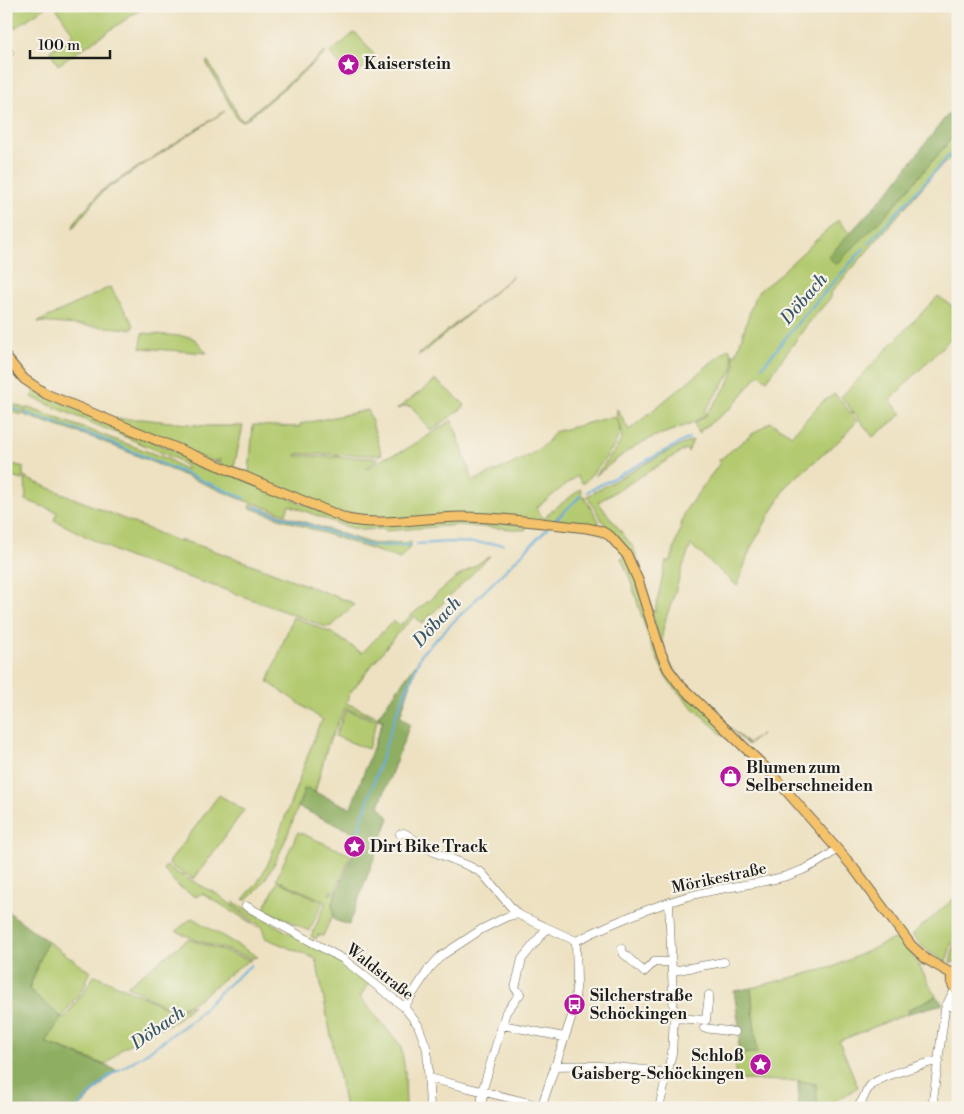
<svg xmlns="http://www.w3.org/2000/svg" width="964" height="1114" font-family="'Libre Bodoni',serif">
<rect width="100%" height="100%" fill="#f7f3e8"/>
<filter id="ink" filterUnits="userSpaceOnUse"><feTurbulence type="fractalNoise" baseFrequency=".02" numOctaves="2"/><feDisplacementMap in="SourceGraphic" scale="10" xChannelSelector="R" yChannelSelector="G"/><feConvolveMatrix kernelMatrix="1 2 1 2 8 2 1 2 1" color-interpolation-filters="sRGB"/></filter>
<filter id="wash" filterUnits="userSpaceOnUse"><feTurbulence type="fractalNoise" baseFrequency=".0096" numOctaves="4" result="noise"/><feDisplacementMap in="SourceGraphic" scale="20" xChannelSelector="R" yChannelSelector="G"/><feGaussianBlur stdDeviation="1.12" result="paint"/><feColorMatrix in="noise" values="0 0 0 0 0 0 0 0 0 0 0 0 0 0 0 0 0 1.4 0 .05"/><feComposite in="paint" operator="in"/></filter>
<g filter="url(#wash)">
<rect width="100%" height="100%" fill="#ede1c1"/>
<path fill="#b3ca6f" stroke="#687346" d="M6 6H47L6 34Z
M55 6H146L58 65 50 51 74 35Z
M355 32 376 57 351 78 330 53Z
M325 52 326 53 246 120 242 121 237 118 206 62 208 61 241 120H244Z
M225 111 102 192 73 228 74 223 101 191Z
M958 131V152L938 169 830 294 832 296 807 325 767 380 759 374 731 408 701 430 700 433H698L694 423 707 415 706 413C714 406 736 375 735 365 735 362 733 356 732 353L736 355 754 299 759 291 772 281 838 220 850 234 829 256 836 265 887 214Z
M513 276 422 354 418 355Z
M110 287 134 325 132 329 38 322Z
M938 296 958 310V331L890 400 902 414 873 437 841 397Z
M142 333 191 337 197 341 207 353 141 348Z
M729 348 733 359V370L704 412 706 414C690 427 667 431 649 439 629 448 612 463 595 476L616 449 622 439 620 426 616 418 617 409 629 430Z
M436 380 465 405 464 407 431 431 412 407 406 406 397 409Z
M35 391 193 459C201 465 206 468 216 468L339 519H469L527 526 525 530 458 525 384 531V529L361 530 344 526 289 505 286 514 243 500 97 439 24 415 26 408H29L168 459 184 469H186V467L178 460 170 456 31 397Z
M835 394 857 421 841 439 788 484 751 547 737 586 691 545C684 562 678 581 673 599 668 612 662 626 662 640 661 670 726 723 748 744L762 733 748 745 687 689 668 664 638 572 607 528 587 496 668 451 693 440 688 452 686 449 598 502 633 547 639 562 652 611H655L666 561H671L685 511 720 463 718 461 751 435 770 422 792 435 822 402Z
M6 402 24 408 22 415 6 410Z
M368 410 382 455 297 454 296 456 379 458 366 468 367 469 384 458 403 451 421 440 452 420 473 481C494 471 546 454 554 432L611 417C639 428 592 473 583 484L577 476 536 508 543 519 541 521 384 519 347 517 214 462H221V460L210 461 110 419H142L206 426H243L234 467 249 473 253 425 300 427V424Z
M6 462 23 467V480L6 476Z
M25 476 30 480 177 541H184C241 558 295 582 351 602L354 605 332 626 326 627 229 591 127 557 54 520 57 512 26 500Z
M581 489 582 494 552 522 543 521 550 512Z
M582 496H584L599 521 598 524 594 526 555 522 563 512Z
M251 505 373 544 411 542 410 547 400 559 250 508Z
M627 555 666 665 745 750 742 753 686 701 667 679 651 645 629 576 621 558Z
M490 556 422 624 415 616 395 636 350 693 346 703 383 719V721L345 708 328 744 315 792 305 788C295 815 271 889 244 900L243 899 256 885 268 864 319 725 323 720 268 682 293 617 332 633 362 653 393 621 400 625 454 579Z
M346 710 377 721 368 749 335 736Z
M219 795 244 810 194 879 174 868 169 864 170 861Z
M298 832 351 855 335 892 331 891 329 895 331 893 336 894 332 904 334 912 323 936 318 935 316 939 311 937 326 902 276 879Z
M167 866 177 873 219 895 258 927 202 893 196 897 178 886 163 869Z
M278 881 323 902 309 931 264 909Z
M958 895V924L946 962 925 949 912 935Z
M234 902 300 939 343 959 371 980 360 997 401 1046 405 1071 406 1108H345L316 959 265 938 262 927 232 904Z
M192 918 258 957 252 958 199 941 176 931Z
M958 932V961L950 963 957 934Z
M898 937 914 957 936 996 908 1010 909 1013 839 1041 858 1087 825 1108H818L816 1084 798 1081 734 1080 737 1054 757 1052 751 988 833 967Z
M188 939 251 960C229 969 193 1012 173 1008 161 1006 140 992 127 986Z
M47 941 91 972 85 981 87 982 62 1017 64 1019 95 975 170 1009H180L193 1005 176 1021 157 1029 121 1049 106 1065 45 1042 29 989Z"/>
<path fill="#8eae62" stroke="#55653f" d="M958 105V131L887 214 836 265 828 257 893 186 944 119Z
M418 661 400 716 410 724 379 806 389 818 349 925 334 920 332 904 361 836 298 807 305 788 351 808 383 720 378 716Z
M6 910 47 941 29 989 62 1018 45 1042 116 1070 79 1108H6Z
M751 988 757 1053 737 1054 740 1033 734 991Z
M936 996 943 1004 909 1013 908 1010Z
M798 1081 816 1084 818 1108H799Z"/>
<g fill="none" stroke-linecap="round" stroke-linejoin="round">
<path stroke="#66afdd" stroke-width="2" d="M869 243 958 146
M762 367 801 319 864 248
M6 406 20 411
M26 413 97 437 244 498
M587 492 689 438
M254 507 371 546 410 545
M555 521 581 495
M417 544 449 542 503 544
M358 831 395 717 422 653 548 528
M77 1108 109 1076 145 1054 194 1019 222 990 251 965"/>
</g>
</g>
<g filter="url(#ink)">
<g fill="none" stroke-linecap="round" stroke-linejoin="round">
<defs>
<path id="minor" d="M6 49 9 53
M400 834 404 833 434 852 469 866 482 873 517 914 576 941
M246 906 343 959 404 1007 418 1025 427 1049 430 1108
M576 941C612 923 658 904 697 894 748 881 794 885 837 849
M622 949 623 953 644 972 654 962H671
M672 971 724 962
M947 1004 958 1010
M404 1007 429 969 441 956 482 929 506 917 517 914
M674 1018 706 1020 709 995
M502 1025 564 1037
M704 1028 735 1032
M554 1066C592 1064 629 1067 667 1073
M429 1078 537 1105
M482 1108V1092L506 1012 520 994 515 988 522 959 547 928
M541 1108 573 1013 577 981 576 941
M659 1108 672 1053 674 1018 669 903
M856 1108C864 1102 864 1092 871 1085 881 1076 918 1066 932 1062L939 1061
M932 1108 945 1009 951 996 956 990"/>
<path id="major" d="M6 357 24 379 46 394 347 519C384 527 423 517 461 517 503 517 545 524 587 528L601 531 610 536 627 555 638 580 661 653 668 669 680 685 768 770 852 866 911 945 926 959 952 974
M958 968C949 974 949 984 958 991"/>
</defs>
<use href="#minor" stroke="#656156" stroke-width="9"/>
<use href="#major" stroke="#656156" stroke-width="11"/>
<use href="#minor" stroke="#fff" stroke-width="8"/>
<use href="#major" stroke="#f4c26a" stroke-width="9"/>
</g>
</g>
<defs>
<symbol id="sight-disc" viewBox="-11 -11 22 22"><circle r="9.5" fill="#b5179e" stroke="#f7f3e8"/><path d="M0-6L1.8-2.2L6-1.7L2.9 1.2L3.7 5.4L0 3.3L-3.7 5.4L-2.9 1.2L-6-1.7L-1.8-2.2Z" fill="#fff"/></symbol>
<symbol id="shop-disc" viewBox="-11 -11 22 22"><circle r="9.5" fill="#b5179e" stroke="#f7f3e8"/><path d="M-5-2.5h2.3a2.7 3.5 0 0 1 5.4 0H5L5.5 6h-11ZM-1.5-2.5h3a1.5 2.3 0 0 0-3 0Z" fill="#fff"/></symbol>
<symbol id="bus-disc" viewBox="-11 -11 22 22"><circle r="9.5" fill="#b5179e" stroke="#f7f3e8"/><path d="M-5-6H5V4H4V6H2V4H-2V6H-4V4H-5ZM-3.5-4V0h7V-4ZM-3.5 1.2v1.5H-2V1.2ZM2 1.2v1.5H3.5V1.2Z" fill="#fff"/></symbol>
</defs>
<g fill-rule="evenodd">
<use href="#sight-disc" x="336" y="52" width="25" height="25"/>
<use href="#shop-disc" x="718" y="764" width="25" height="25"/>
<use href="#sight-disc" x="342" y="834" width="25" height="25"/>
<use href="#bus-disc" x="562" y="992" width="25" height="25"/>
<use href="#sight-disc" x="748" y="1052" width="25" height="25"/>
</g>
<g text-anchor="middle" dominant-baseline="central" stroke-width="4.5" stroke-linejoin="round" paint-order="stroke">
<g font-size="16" font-weight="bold" fill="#1c1c1c" stroke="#f7f3e8" text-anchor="start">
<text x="364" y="64">Kaiserstein</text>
<text x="746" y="768">Blumen zum<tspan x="746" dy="18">Selberschneiden</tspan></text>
<text x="370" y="847">Dirt Bike Track</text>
<text x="590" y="996">Silcherstraße<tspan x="590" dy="18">Schöckingen</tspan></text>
<text x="744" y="1056" text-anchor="end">Schloß<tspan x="744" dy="18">Gaisberg-Schöckingen</tspan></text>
</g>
<g font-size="16" fill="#1c1c1c" stroke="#f7f3e8">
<text transform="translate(719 878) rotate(-12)">Mörikestraße</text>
<text transform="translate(380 972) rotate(38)">Waldstraße</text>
</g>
<g font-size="18" font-style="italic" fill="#3a5769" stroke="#f7f3e8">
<text transform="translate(804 299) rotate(-49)">Döbach</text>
<text transform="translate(437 622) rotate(-47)">Döbach</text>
<text transform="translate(158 1028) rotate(-35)">Döbach</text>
</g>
</g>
<rect width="964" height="1114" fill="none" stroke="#f7f3e8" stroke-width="25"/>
<path d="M30 50v8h80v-8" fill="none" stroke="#1c1c1c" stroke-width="2.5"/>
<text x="38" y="50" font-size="15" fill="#1c1c1c" stroke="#f7f3e8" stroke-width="4" paint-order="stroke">100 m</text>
</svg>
